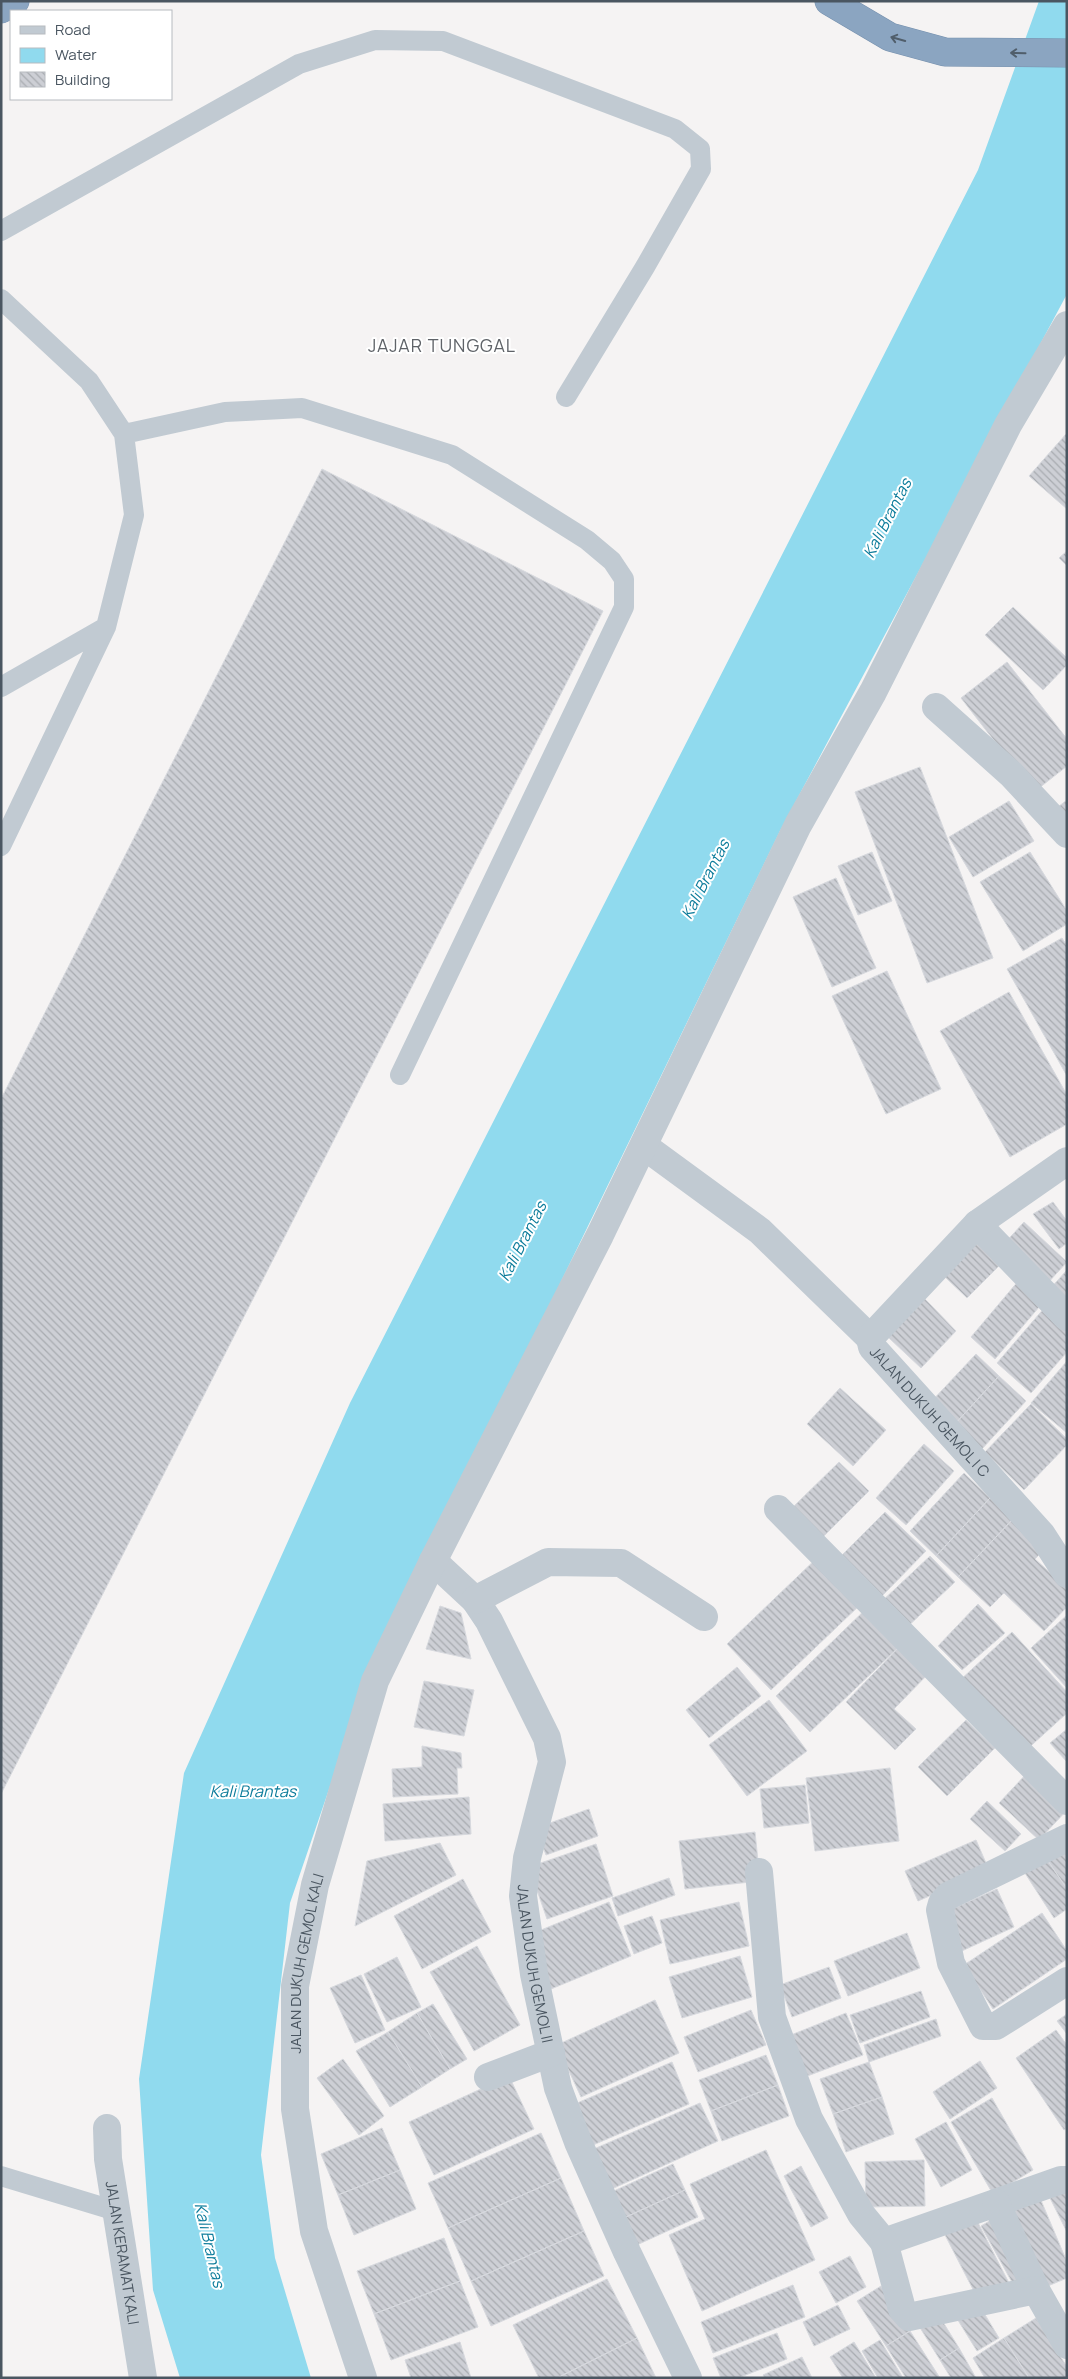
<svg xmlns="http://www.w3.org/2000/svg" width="1068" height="2379" font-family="Manrope,sans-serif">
<defs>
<pattern id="building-back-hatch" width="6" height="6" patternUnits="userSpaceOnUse" patternTransform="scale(1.25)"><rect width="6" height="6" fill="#cdcfd5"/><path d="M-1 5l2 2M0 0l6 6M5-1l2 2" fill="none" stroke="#a8abb0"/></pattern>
</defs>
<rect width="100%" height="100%" fill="#f5f3f3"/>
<path fill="#90daee" d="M1039 1H1067V294L780 831 466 1477 372 1664 290 1903 261 2155 275 2258 311 2378H180L153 2290 139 2079 184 1773 350 1403 978 170Z"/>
<path fill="url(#building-back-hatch)" stroke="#d7d9de" d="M1067 433V509L1029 476Z
M322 469 603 611 1 1794V1099Z
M1067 551V566L1059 558Z
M1013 607 1067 658V665L1043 690 985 635Z
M1007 662 1067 739V766L1034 792 961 698Z
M920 767 993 958 927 983 855 792Z
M1067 800V826L1054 810Z
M1009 801 1034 841 973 877 949 837Z
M872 852 892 901 858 915 838 866Z
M1030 852 1067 911V924L1023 951 980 882Z
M836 878 876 968 832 987 793 897Z
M1062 938 1067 946V1076L1007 969Z
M887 971 941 1089 886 1114 832 996Z
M1009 992 1067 1095V1124L1010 1157 940 1031Z
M1053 1202 1067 1221V1243L1059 1249 1033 1214Z
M1024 1222 1067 1262 1046 1285 1003 1245Z
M982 1233 1007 1258 967 1298 942 1274Z
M1067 1270V1308L1048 1291Z
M1020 1279 1045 1300 995 1359 971 1337Z
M925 1299 956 1331 921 1368 888 1337Z
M1046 1306 1067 1324V1352L1031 1393 997 1363Z
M976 1354 999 1376 954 1425 930 1403Z
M1067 1361V1433L1031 1403Z
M999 1376 1026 1401 981 1450 954 1425Z
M840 1388 886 1430 853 1466 807 1424Z
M1031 1404 1067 1439V1445L1024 1490 985 1452Z
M924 1444 954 1471 906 1525 876 1498Z
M839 1462 869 1491 819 1541 789 1511Z
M964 1473 990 1498 936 1556 910 1531Z
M990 1498 1013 1519 958 1577 936 1556Z
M885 1512 926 1551 881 1597 841 1556Z
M1013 1519 1045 1549 1035 1559 1067 1588V1607L1044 1631 1004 1593 990 1607 958 1577Z
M930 1556 955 1582 904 1630 879 1604Z
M818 1557 862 1603 771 1690 727 1644Z
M978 1604 1005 1633 962 1670 938 1646Z
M440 1606 461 1613 471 1659 426 1649Z
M868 1607 903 1643 810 1732 776 1696Z
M1067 1615V1688L1031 1648Z
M1012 1632 1067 1692V1713L1023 1753 957 1683Z
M903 1643 931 1671 894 1709 916 1729 895 1750 846 1702Z
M737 1667 761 1696 709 1738 686 1710Z
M424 1681 474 1690 464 1736 414 1727Z
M769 1700 807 1751 747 1796 709 1745Z
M966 1720 995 1748 947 1796 918 1767Z
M1067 1729V1762L1050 1743Z
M422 1746 461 1753 462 1768H457L458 1794 393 1797 392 1769 422 1767Z
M890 1768 899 1841 815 1851 806 1778Z
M1029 1771 1067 1810 1039 1840 999 1803Z
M805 1785 809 1823 764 1828 760 1789Z
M469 1797 471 1834 385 1841 383 1804Z
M987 1801 1021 1834 1005 1851 970 1819Z
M589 1809 598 1836 546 1855 536 1828Z
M755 1832 760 1881 685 1889 679 1841Z
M976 1840 989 1870 918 1901 905 1871Z
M1067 1840V1889L1044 1855Z
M440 1843 456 1875 355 1926 367 1861Z
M596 1844 613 1896 547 1919 529 1867Z
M1044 1855 1067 1889V1909L1054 1918 1023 1870Z
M669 1878 675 1895 618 1916 612 1898Z
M463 1879 491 1932 422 1969 394 1916Z
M997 1889 1014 1927 953 1955 945 1912Z
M609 1902 631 1956 551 1989 529 1935Z
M739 1902 749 1946 670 1964 660 1920Z
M1042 1913 1067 1951V1959L993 2009 964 1965Z
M652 1916 662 1943 634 1954 624 1926Z
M907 1933 920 1968 848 1996 834 1961Z
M477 1946 520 2025 474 2051 430 1972Z
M740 1956 752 1997 682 2018 669 1977Z
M397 1957 421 2007 387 2022 364 1974Z
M829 1967 841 1998 792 2017 780 1985Z
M361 1975 385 2030 355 2043 330 1988Z
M921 1991 930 2017 860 2043 850 2015Z
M655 2000 679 2053 581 2097 557 2045Z
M433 2004 467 2059 450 2069 417 2013Z
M751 2010 766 2045 698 2072 684 2037Z
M417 2013 450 2069 422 2087 388 2032Z
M846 2013 863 2055 802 2078 786 2037Z
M1067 2014V2034L1057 2021Z
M936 2019 941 2036 869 2062 864 2045Z
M1056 2030 1067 2045V2128L1064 2130 1016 2058Z
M388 2032 422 2087 390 2107 356 2051Z
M766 2055 778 2085 711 2111 699 2080Z
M343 2059 384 2116 359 2135 317 2078Z
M980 2061 997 2088 950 2119 933 2092Z
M672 2062 689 2104 586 2148 568 2107Z
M869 2062 882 2097 833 2114 820 2079Z
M509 2076 534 2129 434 2175 409 2122Z
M778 2085 789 2116 722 2141 711 2111Z
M882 2097 894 2134 846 2152 833 2114Z
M992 2098 1033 2170 993 2194 951 2122Z
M700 2103 718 2141 605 2192 587 2152Z
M946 2122 972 2170 941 2187 915 2139Z
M382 2128 400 2170 338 2195 321 2154Z
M541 2133 561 2178 448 2228 428 2183Z
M766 2150 815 2260 702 2311 669 2235 705 2219 690 2184Z
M924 2160 925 2206 866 2207 865 2162Z
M673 2164 685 2190 615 2222 603 2196Z
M801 2166 828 2218 811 2227 784 2176Z
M400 2170 416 2209 354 2235 338 2195Z
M561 2178 584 2231 471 2281 448 2228Z
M1067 2186V2232L1046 2190Z
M685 2190 698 2217 628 2249 615 2222Z
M1040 2198 1067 2262V2278L1043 2288 1009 2211Z
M998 2216 1030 2275 1013 2284 981 2226Z
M975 2217 1010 2285 979 2301 944 2233Z
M584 2231 604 2276 491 2326 471 2281Z
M444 2238 460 2281 374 2314 357 2271Z
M850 2256 866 2287 836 2303 819 2272Z
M607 2279 637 2338 557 2378H539L513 2325Z
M460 2281 478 2327 391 2360 374 2314Z
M793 2285 805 2317 713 2353 701 2322Z
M881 2286 910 2331 886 2346 857 2301Z
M978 2303 999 2338 977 2351 956 2317Z
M838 2305 850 2329 814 2346 803 2322Z
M938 2314 959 2348 940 2360 919 2326Z
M1036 2318 1067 2367V2378H1029L1004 2338Z
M910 2331 940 2378H906L886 2346Z
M777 2333 787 2359 738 2378H721L713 2358Z
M637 2338 656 2378H557Z
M1004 2338 1029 2378H985L973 2358Z
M880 2340 903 2378H878L862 2351Z
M460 2342 471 2378H411L405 2360Z
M854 2342 876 2378H843L830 2357Z
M959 2348 976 2378H951L940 2360Z
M802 2357 812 2378H765L763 2375Z"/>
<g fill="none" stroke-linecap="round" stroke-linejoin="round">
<defs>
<path id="highway" d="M829 1 890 37 945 52 1067 53
M1 9 15 1"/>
</defs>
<use href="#highway" stroke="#7690ad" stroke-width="29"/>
<path stroke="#c1cad2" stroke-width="20" d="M1 231 299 64 375 40 443 41 675 129 700 149 701 169 645 267 566 397
M1 299 89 381 124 434 134 515 106 627 1 846
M124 434 225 412 302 408 452 455 587 540 612 561 624 579V607L400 1075
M1 687 106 627
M1 2176 116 2211"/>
<g stroke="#c1cad2" stroke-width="28">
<path d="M936 707 1011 774 1067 834"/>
<path d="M644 1146 760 1231 870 1338"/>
<path d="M977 1224 1067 1317"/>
<path id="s1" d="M870 1338 872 1347 1042 1535 1067 1574"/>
<path d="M870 1338 977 1224 1067 1161"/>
<path d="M778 1509 1067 1801"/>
<path id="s2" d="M433 1561 475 1600 489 1621 547 1738 552 1762 527 1858 523 1896 534 1974 558 2088 578 2142 627 2252 688 2378"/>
<path d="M475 1600 548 1562 621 1563 704 1617"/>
<path d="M1067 1838 948 1896 942 1903 940 1910 951 1963 983 2026H996L1067 1981"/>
<path d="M759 1872 772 2017 809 2119 861 2214 884 2242 1061 2180H1067"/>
<path d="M488 2077 551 2053"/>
<path id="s3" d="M107 2128 108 2159 143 2378"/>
<path d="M996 2203 1036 2290 1067 2345"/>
<path d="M884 2242 902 2309 909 2317 1036 2290"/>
<path id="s4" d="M363 2378 314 2231 295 2109V1986L315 1885 375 1681 433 1561 600 1235 798 825 873 692 1008 425 1067 325"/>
</g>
<use href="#highway" stroke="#8ba5c1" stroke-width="28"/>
</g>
<defs><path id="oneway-shaft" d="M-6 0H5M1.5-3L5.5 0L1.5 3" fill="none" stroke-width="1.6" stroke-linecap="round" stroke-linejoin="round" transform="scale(1.25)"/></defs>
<g stroke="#505e6b">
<use href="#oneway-shaft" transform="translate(898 39) rotate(-164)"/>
<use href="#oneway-shaft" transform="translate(1018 53) rotate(-179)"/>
</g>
<g text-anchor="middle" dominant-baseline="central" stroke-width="4" stroke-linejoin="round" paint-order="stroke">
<g font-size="15" fill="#4a5661" stroke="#fff">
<text stroke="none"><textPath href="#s1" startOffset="96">JALAN DUKUH GEMOL I C</textPath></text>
<text stroke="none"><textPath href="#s4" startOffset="425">JALAN DUKUH GEMOL KALI</textPath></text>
<text stroke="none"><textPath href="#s2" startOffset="444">JALAN DUKUH GEMOL II</textPath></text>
<text stroke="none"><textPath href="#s3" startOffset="126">JALAN KERAMAT KALI</textPath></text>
</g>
<g font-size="16" font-style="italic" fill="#0c7c9b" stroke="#fff">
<text transform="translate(887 518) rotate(-63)">Kali Brantas</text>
<text transform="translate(705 879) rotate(-63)">Kali Brantas</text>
<text transform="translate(522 1241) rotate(-63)">Kali Brantas</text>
<text x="253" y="1791">Kali Brantas</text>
<text transform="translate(210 2245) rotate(77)">Kali Brantas</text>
</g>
<g font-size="18" letter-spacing="1" fill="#5f6368" stroke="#fff">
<text x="442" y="345">JAJAR TUNGGAL</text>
</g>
</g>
<rect width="1068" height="2379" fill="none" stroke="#4a5661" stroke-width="5"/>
<rect x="10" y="10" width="162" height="90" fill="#ffffff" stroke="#b7bbc0"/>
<rect x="20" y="26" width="25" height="8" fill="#c1cad2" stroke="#b7bbc0"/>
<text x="55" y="35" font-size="15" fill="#4a5661">Road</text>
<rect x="20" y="48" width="25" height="15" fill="#90daee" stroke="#b7bbc0"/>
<text x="55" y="60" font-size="15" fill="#4a5661">Water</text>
<rect x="20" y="72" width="25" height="15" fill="url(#building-back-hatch)" stroke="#b7bbc0"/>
<text x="55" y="85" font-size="15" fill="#4a5661">Building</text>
</svg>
